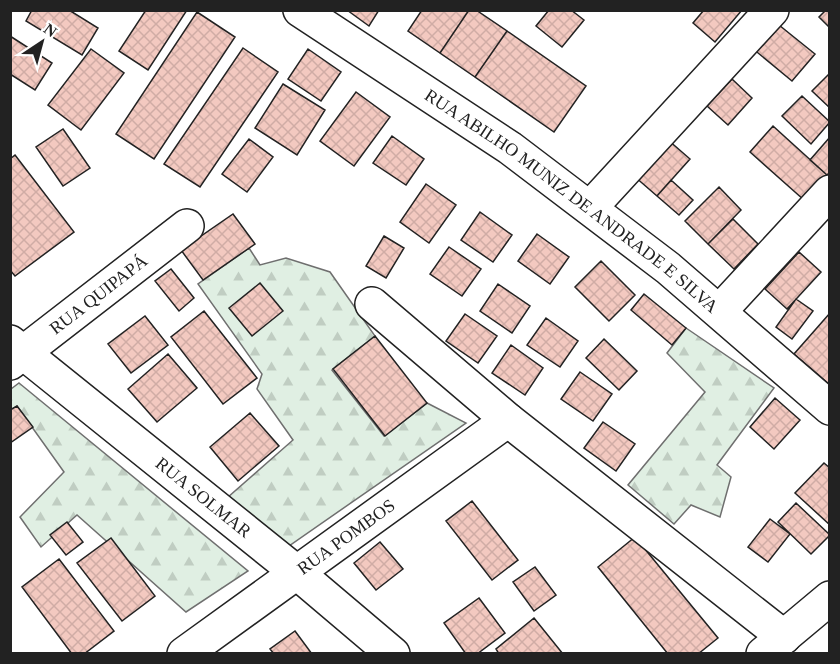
<svg xmlns="http://www.w3.org/2000/svg" width="840" height="664" font-family="Georgia,serif">
<defs>
<pattern id="forest-firs" width="22" height="20" patternUnits="userSpaceOnUse" patternTransform="scale(1.5)"><rect width="22" height="20" fill="#e0efe3"/><path d="M5 1l3.5 6h-7zM16 11l3.5 6h-7z" fill="#c0cdc2"/></pattern>
<pattern id="building-cross-hatch" width="8" height="8" patternUnits="userSpaceOnUse" patternTransform="scale(1.5)"><rect width="8" height="8" fill="#f3c9c0"/><path d="M0 0l8 8M0 8l8-8" fill="none" stroke="#d0aca5"/></pattern>
</defs>
<rect width="100%" height="100%" fill="#fff"/>
<path fill="url(#forest-firs)" stroke="#6f6f6f" stroke-width="1.5" d="M249 248 260 265 286 258 330 272 375 336 332 370 384 436 427 403 466 423 286 548 227 498 293 440 257 389 262 374 198 284Z
M686 328 774 388 717 465 731 477 720 517 691 505 674 524 628 485 705 392 667 353Z
M19 383 248 571 186 612 77 515 41 547 20 517 64 472 17 406 11 410V389Z"/>
<path fill="url(#building-cross-hatch)" stroke="#222" stroke-width="1.5" d="M32 10H69L98 28 82 55 26 21Z
M146 10H187L148 70 119 51Z
M347 10H379L369 26Z
M422 10H469L440 53 408 31Z
M469 10H476L507 31 475 77 440 53Z
M549 10H571L584 20 562 47 536 26Z
M704 10H742L715 42 693 23Z
M826 10H830V28L819 17Z
M197 12 235 37 154 159 116 134Z
M774 21 815 54 792 81 752 48Z
M507 31 586 86 554 132 475 77Z
M10 36 52 63 35 90 10 74Z
M243 48 278 72 200 187 164 164Z
M91 49 124 73 81 130 48 105Z
M308 49 341 72 321 101 288 79Z
M830 73V108L812 91Z
M732 79 752 98 728 125 707 106Z
M283 84 325 110 297 155 255 128Z
M356 92 390 117 354 166 320 141Z
M802 96 830 122 811 144 782 116Z
M773 126 827 175 804 200 750 152Z
M63 129 90 168 63 186 36 147Z
M392 136 424 159 406 185 373 163Z
M830 137V172L827 175 810 160Z
M249 139 273 157 247 192 222 174Z
M667 139 690 159 657 196 634 176Z
M15 155 74 232 15 276 10 270V159Z
M671 180 693 200 679 215 657 196Z
M426 184 456 205 429 243 400 222Z
M719 187 741 210 708 244 685 221Z
M480 212 512 235 493 262 461 240Z
M233 214 255 244 203 280 181 250Z
M733 219 758 244 734 269 708 244Z
M537 234 569 257 550 284 518 261Z
M384 236 404 248 386 278 366 266Z
M449 247 481 269 462 296 430 274Z
M799 252 821 272 787 309 765 289Z
M601 261 635 295 609 321 575 287Z
M171 269 194 298 179 311 155 281Z
M260 283 283 311 252 336 229 308Z
M498 284 530 306 512 333 480 311Z
M644 294 686 328 672 345 631 310Z
M796 299 813 311 792 339 776 327Z
M204 311 257 378 223 404 171 337Z
M830 313V385L794 354Z
M465 314 497 336 478 363 446 341Z
M145 316 168 345 131 373 108 344Z
M546 318 578 341 560 367 527 345Z
M375 336 427 403 385 436 333 369Z
M604 339 637 371 619 390 586 358Z
M511 345 543 368 525 395 492 373Z
M168 354 197 388 157 422 128 389Z
M580 372 612 394 593 421 561 399Z
M775 398 800 420 774 449 750 427Z
M17 406 33 427 10 443V410Z
M250 413 279 446 238 481 210 447Z
M603 422 635 444 616 471 584 448Z
M824 463 830 468V525L795 493Z
M472 501 518 560 492 580 446 521Z
M796 503 830 535 811 554 778 522Z
M770 519 790 534 768 562 748 547Z
M67 522 83 542 66 555 50 535Z
M635 537 718 638 698 654H668L598 567Z
M111 538 155 596 122 621 77 563Z
M380 542 403 569 376 590 354 563Z
M59 559 114 631 84 654H72L22 587Z
M535 567 556 595 534 611 513 582Z
M479 598 505 633 477 654H466L444 623Z
M534 618 563 654H499L496 649Z
M295 631 312 654H274L270 649Z"/>
<g fill="none" stroke-linecap="round" stroke-linejoin="round">
<defs>
<g id="minor">
<path id="s1" d="M300 10 510 148 668 268 830 408"/>
<path d="M590 208 772 10"/>
<path d="M372 304 508 420 784 637"/>
<path d="M720 311 830 192"/>
<path id="s2" d="M10 342 295 571 393 654"/>
<path id="s3" d="M10 363 187 226"/>
<path id="s4" d="M184 654 508 420"/>
<path d="M763 654 830 598"/>
</g>
</defs>
<use href="#minor" stroke="#222" stroke-width="36"/>
<use href="#minor" stroke="#fff" stroke-width="33"/>
</g>
<g text-anchor="middle" dominant-baseline="central" stroke-width="4.5" stroke-linejoin="round" paint-order="stroke">
<g font-size="18" fill="#222" stroke="#fff">
<text stroke="none"><textPath href="#s1" startOffset="332">RUA ABILHO MUNIZ DE ANDRADE E SILVA</textPath></text>
<text stroke="none"><textPath href="#s3" startOffset="112">RUA QUIPAPÁ</textPath></text>
<text stroke="none"><textPath href="#s2" startOffset="248">RUA SOLMAR</textPath></text>
<text stroke="none"><textPath href="#s4" startOffset="200">RUA POMBOS</textPath></text>
</g>
</g>
<rect width="840" height="664" fill="none" stroke="#222222" stroke-width="24"/>
<g transform="translate(42 42) rotate(36)" stroke="#ffffff" stroke-width="4.5" paint-order="stroke">
<path d="M0-4.5L10 22L0 15L-10 22Z" fill="#222222"/>
<text y="-9" font-size="16" font-weight="bold" text-anchor="middle" fill="#222222">N</text>
</g>
</svg>
